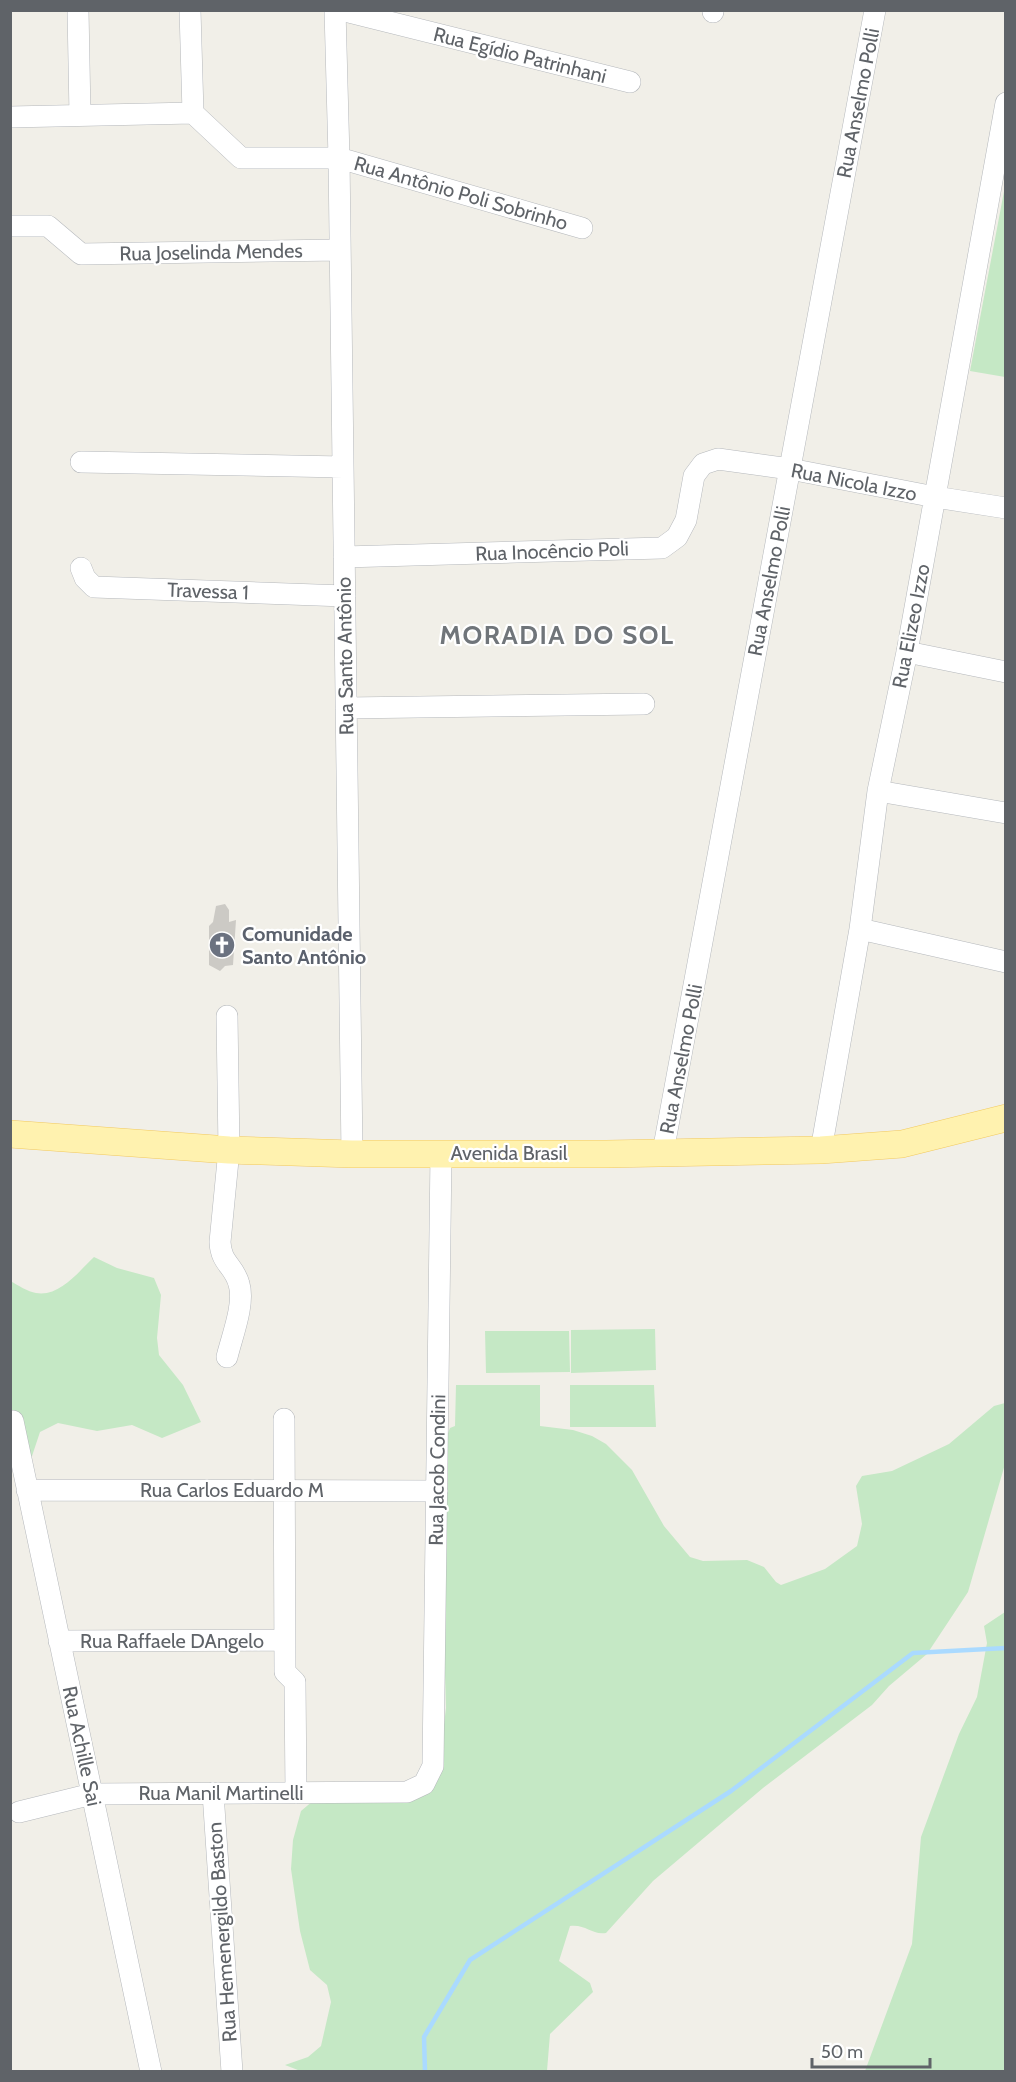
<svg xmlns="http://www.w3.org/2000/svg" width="1016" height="2082" font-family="Cabin,sans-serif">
<rect width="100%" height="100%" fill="#f1efe8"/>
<path fill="#c5e8c5" d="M1005 186 1006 377H1005L970 371Z
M94 1257 117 1268 154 1278 161 1295 157 1338 159 1355 183 1385 201 1422 162 1438 132 1425 97 1431 58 1423 40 1432 32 1456 23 1458 11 1419 10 1281C18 1285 28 1292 36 1293 60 1297 78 1272 94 1257Z
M655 1329 656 1370 571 1373V1330Z
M485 1331H569L570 1372 486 1373Z
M456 1385H540V1426L573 1430 592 1436 606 1444 632 1470 664 1526 690 1557 703 1561 747 1560 764 1567 776 1582 781 1585 825 1569 857 1546 862 1524 856 1486 862 1476 892 1471 949 1444 994 1406 1005 1403V1464L968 1592 927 1654 889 1686 872 1705 763 1788 653 1881 606 1933C591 1935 586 1924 570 1926L559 1961 590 1983 593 1992 550 2034 547 2071 303 2072 285 2065 308 2057 321 2046 331 2002 327 1985 310 1970 300 1931 291 1869 293 1840 301 1811 314 1800 416 1794 438 1773 446 1708 443 1610 448 1473 445 1441 450 1428 455 1426Z
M570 1385H654L656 1427H570Z
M1005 1612V2071H865L912 1944 921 1837 959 1734 977 1697 987 1643 984 1626Z"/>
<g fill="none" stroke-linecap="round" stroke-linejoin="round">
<path stroke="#aadaff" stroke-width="4.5" d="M425 2072 424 2037 470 1960 731 1791 913 1653 1006 1648"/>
</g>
<path fill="#cccac5" d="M225 904 229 910V922L236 920 233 965 225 966 220 971 209 965V926L213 922 216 906Z"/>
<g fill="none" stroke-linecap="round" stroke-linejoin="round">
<defs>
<path id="minor" d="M78 10 80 115
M190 10 193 113
M335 10 339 158 352 1154
M341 10 630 82
M713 12V10
M10 117 193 113 241 158H339L582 228
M10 226H48L81 254 340 250
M81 462 343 467
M344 557 662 548 677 537 686 520 694 476 703 464 718 459 790 469 935 497 1006 508
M81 568 85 578 94 587 345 596
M907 652 1006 672
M346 708 644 704
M878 791 1006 813
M860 929 1006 962
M821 1150 860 929 878 791 907 652 1006 103
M663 1152 875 10
M227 1357C232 1336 245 1304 239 1284 234 1265 221 1264 220 1242L229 1150 227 1016
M284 1419 285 1672 295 1682 296 1793
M13 1421 151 2072
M27 1490 437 1491
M59 1641 285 1640
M213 1793 232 2072
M19 1812 92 1794 407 1792 424 1784 433 1766 441 1154"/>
<path id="major" d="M10 1134 229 1150 352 1154H606L821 1150 902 1144 1006 1118"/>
</defs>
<use href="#minor" stroke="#b5b8bc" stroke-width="22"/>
<use href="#major" stroke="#f2c960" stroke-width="28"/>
<use href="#minor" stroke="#fff" stroke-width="21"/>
<use href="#major" stroke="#fff2af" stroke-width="27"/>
</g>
<defs>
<symbol id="church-disc" viewBox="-11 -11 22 22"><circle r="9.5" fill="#6b7280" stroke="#fff"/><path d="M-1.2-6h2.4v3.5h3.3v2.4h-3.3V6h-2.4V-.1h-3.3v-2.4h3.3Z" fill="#fff"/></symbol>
</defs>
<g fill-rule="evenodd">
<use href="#church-disc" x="207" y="930" width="30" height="30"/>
</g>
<g text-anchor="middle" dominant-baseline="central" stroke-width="4.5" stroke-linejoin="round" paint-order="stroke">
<g font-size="20" fill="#5f6368" stroke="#fff">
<text transform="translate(520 55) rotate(14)">Rua Egídio Patrinhani</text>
<text transform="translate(858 103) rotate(-79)">Rua Anselmo Polli</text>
<text transform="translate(461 193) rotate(16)">Rua Antônio Poli Sobrinho</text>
<text transform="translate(211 252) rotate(-1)">Rua Joselinda Mendes</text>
<text transform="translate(854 482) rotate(11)">Rua Nicola Izzo</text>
<text transform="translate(552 551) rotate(-2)">Rua Inocêncio Poli</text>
<text transform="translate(769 581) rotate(-79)">Rua Anselmo Polli</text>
<text transform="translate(208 591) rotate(2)">Travessa 1</text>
<text transform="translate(911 626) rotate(-79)">Rua Elizeo Izzo</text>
<text transform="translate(345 656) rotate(-91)">Rua Santo Antônio</text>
<text transform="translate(681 1059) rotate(-79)">Rua Anselmo Polli</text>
<text x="509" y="1153">Avenida Brasil</text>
<text transform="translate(437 1470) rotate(-89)">Rua Jacob Condini</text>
<text x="232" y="1490">Rua Carlos Eduardo M</text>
<text x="172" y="1641">Rua Raffaele DAngelo</text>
<text transform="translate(82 1746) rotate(78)">Rua Achille Sai</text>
<text x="221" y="1793">Rua Manil Martinelli</text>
<text transform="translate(222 1932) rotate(-94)">Rua Hemenergildo Baston</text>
</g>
<g font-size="20" font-weight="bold" fill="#5b616d" stroke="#fff" text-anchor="start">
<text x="242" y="934">Comunidade<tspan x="242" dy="23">Santo Antônio</tspan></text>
</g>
<g font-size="26" font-weight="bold" letter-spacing="1.5" fill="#70757a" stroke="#fff">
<text x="557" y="635">MORADIA DO SOL</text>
</g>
</g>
<rect width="1016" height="2082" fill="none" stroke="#5f6368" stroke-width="24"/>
<path d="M812 2058v9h118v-9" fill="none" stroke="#5f6368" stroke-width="3"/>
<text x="821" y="2058" font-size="18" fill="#5f6368" stroke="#ffffff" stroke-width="4.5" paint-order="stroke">50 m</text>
</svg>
